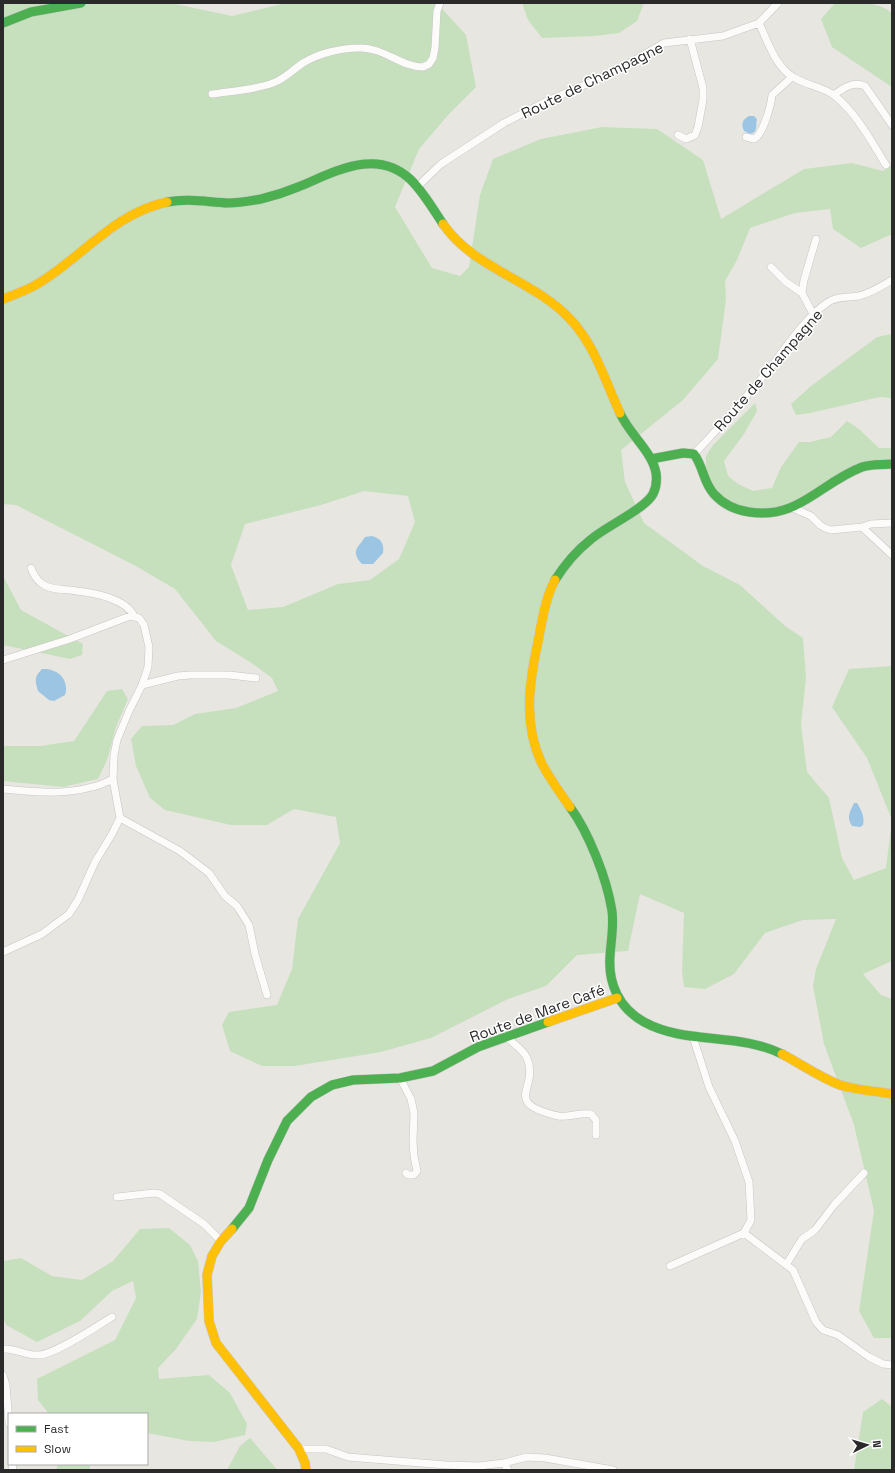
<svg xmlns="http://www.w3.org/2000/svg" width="895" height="1473" font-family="'Space Grotesk',sans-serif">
<rect width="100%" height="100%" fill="#e8e6e1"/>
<path fill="#c6e0bd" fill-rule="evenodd" d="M3 3H171L232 16 286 3H437L466 35 476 87 449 114 419 149 395 207 432 268 460 276 469 267 480 195 493 159 541 139 602 127 657 129 703 160 721 219 804 169 852 163 883 171 892 165V234L861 248 833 229 830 209 795 213 750 228 737 260 725 281 726 299 718 359 683 400 621 450 625 482 644 523 703 566 740 585 785 626 803 638 806 678 801 725 807 772 829 798 842 858 854 880 886 868 892 820 867 758 832 707 849 669 892 666V961L863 974 881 995 892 999V1338H874L859 1311 874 1211 854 1125 824 1044 813 986 816 969 836 919 803 920 765 933 734 974 705 989 684 987 682 971 684 913 640 894 628 951 577 955 546 986 508 999 431 1038 381 1052 295 1066H262L230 1051 222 1025 229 1012 277 1005 292 969 298 919 340 843 336 817 294 809 267 825H231L165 810 150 798 136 766 131 739 142 726 173 725 195 714 236 708 278 691 272 678 253 664 216 641 175 589 134 565 16 505 3 504ZM364 491 408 496 415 522 399 559 370 580 338 584 283 607 248 610 231 565 245 524 321 505Z
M522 3H644L637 21 619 33 594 36 542 38 528 20Z
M835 3C855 3 876 0 892 13V87L832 47 821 19Z
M892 334V398L880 397 810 413 796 415 791 404 811 386 877 337Z
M755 403 757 411 744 434 724 461 728 476 738 484 753 491 772 488 781 467 799 442H810L831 437 847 421 859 429 879 448H892V462L862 464 793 505 772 512 735 506 722 496 710 481 706 466V456L713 445Z
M3 576 21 610 83 644 82 655 70 659 3 645Z
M122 689 128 699 116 727 107 760 98 779 63 787 3 781V746H40L74 741 107 691Z
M169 1228 190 1245 198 1261 201 1292 197 1319 176 1349 158 1368 159 1379 209 1375 230 1393 247 1424 245 1435 214 1442 189 1441 147 1433V1414H49L38 1400 37 1379 115 1340 136 1298 133 1281 112 1291 80 1321 37 1342 6 1325 3 1317 4 1261 21 1258 52 1276 82 1280 113 1261 140 1229Z
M882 1399 892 1407V1470H854L863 1412Z
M250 1438 274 1466 277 1470H227L240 1446Z
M58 1464H90V1470H56Z"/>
<path fill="#9bc5e2" d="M749 116H754L757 119C755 125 759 132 750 134L744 131C741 124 742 120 749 116Z
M372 536C382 539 384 544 383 553L373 564H362C350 551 358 548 365 537Z
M42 669C57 668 70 679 65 695L54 701 49 700 38 691C35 681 34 677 42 669Z
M854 803H857C861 810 865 816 863 825L860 827 852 826C846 817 850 812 854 803Z"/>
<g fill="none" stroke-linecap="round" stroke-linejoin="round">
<defs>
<path id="street" d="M759 23C767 40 775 66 793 77 805 85 824 87 835 96 857 114 871 141 886 165
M212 94C232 91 254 90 273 83 286 78 292 70 303 63 319 53 342 48 359 48 383 47 401 67 423 67L429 64 433 58 435 48 437 11 440 3
M834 95C843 88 853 81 865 86L892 125
M678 135 686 139 695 135 698 127 703 100V88L690 39
M746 137 754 139C763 135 771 105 772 95L792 77
M418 186 441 164 504 123 543 103 614 72 664 43 723 36 759 23 778 3
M771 267 786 282 802 293
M813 314 802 293 804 280 816 239
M694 454C721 426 746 397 771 367 785 348 808 315 827 303 836 296 848 298 859 296 871 293 882 286 892 280
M793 508 811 516 820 525 825 528 831 530 862 527
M892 523 871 524 862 527 892 555
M31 568C40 592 56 588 77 591 95 593 126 599 134 616
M3 660 70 639 130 616 139 618 144 625 149 647 148 667 142 685 129 711 117 740 114 755 113 779 120 818 112 834 95 862 78 900 69 914 42 934 3 952
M142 685 178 676 190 675H229L256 678
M3 789C32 792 64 795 92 787 99 786 106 782 113 779
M120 818 180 851 209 873 225 896 237 906 249 925 255 954 267 995
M506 1036C512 1043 523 1049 527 1058 540 1089 500 1102 558 1116 568 1118 580 1112 591 1114L596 1120V1135
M693 1037 709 1087 735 1141 749 1182 751 1220 744 1233 793 1270 816 1322 823 1330 838 1335 869 1357 883 1364 892 1365
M400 1078 411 1099 414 1113 413 1142 414 1156 417 1171 414 1175H408L406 1173
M117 1197 154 1193 160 1194 204 1224 221 1241
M786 1265 802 1239 815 1230 834 1205 864 1173
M670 1266 744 1233
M3 1349C16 1348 26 1356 39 1355 56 1354 97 1326 112 1317
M3 1375 6 1385 9 1423
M299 1449H326L348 1457 446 1465 479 1466 504 1463 527 1457 545 1458 613 1470
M504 1463 508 1470
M12 1464 13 1470"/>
<path id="fast" d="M3 23 31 12 81 3
M167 202C188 198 207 202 228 203 239 203 250 201 261 199 274 196 286 192 298 187 335 172 376 147 411 180 424 193 433 209 443 224
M651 459 683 453 694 454C704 468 703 482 714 494 723 504 735 510 749 512 798 520 820 483 862 467 871 464 882 465 892 464
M555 580C564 566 575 552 589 541 604 527 644 510 653 494 656 488 657 480 656 473 652 451 629 434 620 413
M570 807C589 833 607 879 612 911 614 926 611 941 610 956 608 984 619 1008 644 1022 686 1045 737 1032 782 1054
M232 1229 249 1208 268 1160 287 1121 311 1097 332 1085 353 1080 400 1078 433 1071 478 1047 548 1022"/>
<path id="slow" d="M443 224C474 269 534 280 570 319 595 345 605 381 620 413
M3 299C16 294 28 290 39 283 83 256 115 213 167 202
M555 580C545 599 542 621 538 642 529 683 523 725 542 764 550 779 560 793 570 807
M548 1022 617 998
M782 1054C801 1064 819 1077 840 1085 856 1090 875 1091 892 1094
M232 1229 221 1241 212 1256 207 1275 209 1321 216 1343 299 1449 305 1463 306 1470"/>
</defs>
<use href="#street" stroke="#c6c5c5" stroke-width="8"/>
<use href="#fast" stroke="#c6c5c5" stroke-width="10"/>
<use href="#slow" stroke="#c6c5c5" stroke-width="10"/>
<use href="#street" stroke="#fcfbfa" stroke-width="7"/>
<use href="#fast" stroke="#4caf50" stroke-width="9"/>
<use href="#slow" stroke="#ffc107" stroke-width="9"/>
</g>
<g text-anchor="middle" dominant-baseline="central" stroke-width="3" stroke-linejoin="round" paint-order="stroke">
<g font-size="15" fill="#2a2a2a" stroke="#fff">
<text transform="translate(592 80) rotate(-26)">Route de Champagne</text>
<text transform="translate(768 370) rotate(-49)">Route de Champagne</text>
<text transform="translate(537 1013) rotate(-20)">Route de Mare Café</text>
</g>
</g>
<rect width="895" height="1473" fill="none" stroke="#2a2a2a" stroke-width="8"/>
<rect x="8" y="1413" width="140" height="52" fill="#ffffff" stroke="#aaaaaa"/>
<rect x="16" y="1426" width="20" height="6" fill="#4caf50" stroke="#aaaaaa"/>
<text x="44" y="1433" font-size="12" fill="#2a2a2a">Fast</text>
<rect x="16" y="1446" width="20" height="6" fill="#ffc107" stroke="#aaaaaa"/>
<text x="44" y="1453" font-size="12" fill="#2a2a2a">Slow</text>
<g transform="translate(867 1445) rotate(85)" stroke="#ffffff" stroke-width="3" paint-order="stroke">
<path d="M0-3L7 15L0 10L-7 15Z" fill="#2a2a2a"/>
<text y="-6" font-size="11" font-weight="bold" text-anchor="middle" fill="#2a2a2a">N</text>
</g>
</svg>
